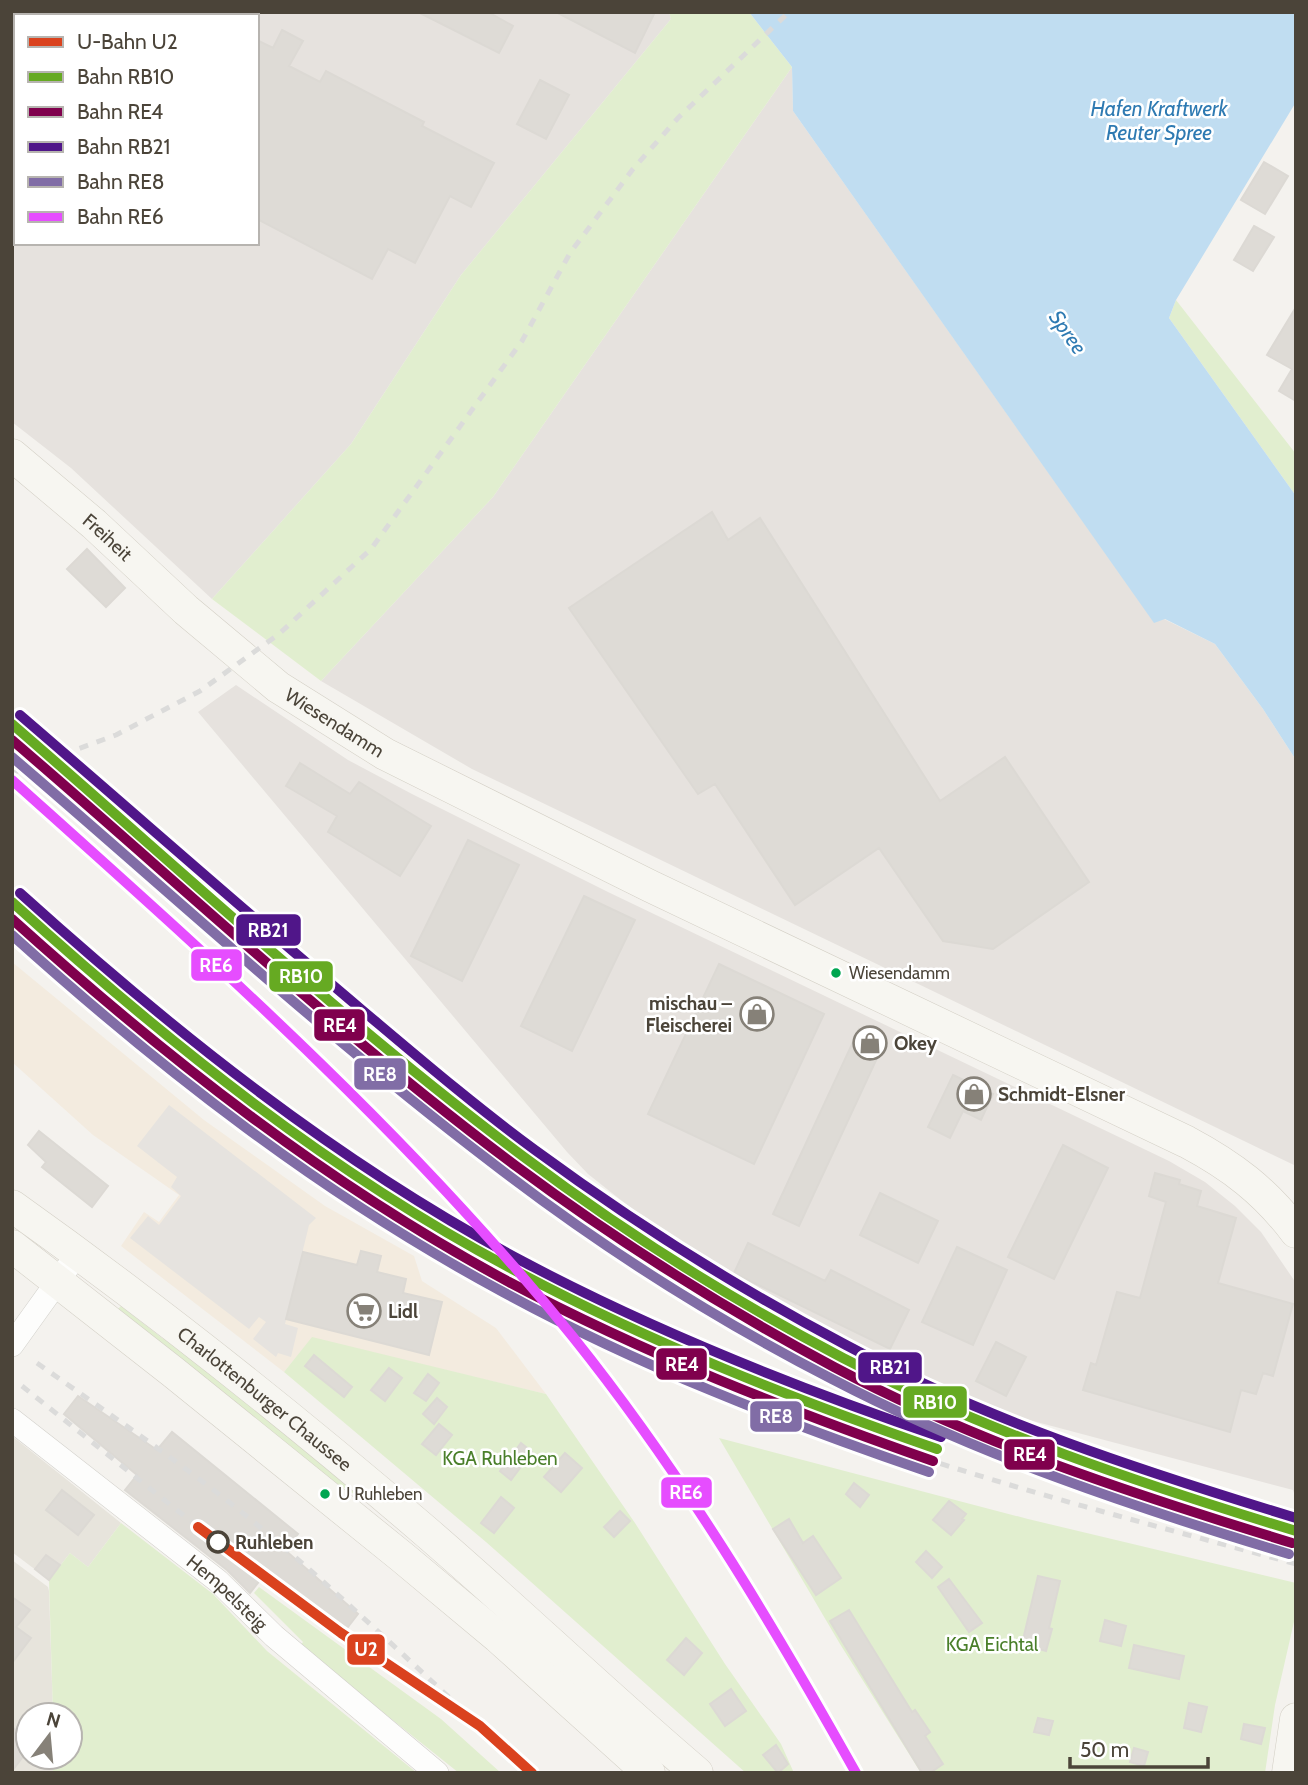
<svg xmlns="http://www.w3.org/2000/svg" width="1308" height="1785" font-family="Cabin,sans-serif">
<rect width="100%" height="100%" fill="#f4f2ee"/>
<path fill="#e7e4dc" d="M12 1436 121 1523 88 1567 70 1553 49 1580 12 1552Z
M12 1560 48 1587 49 1591 53 1715H28V1757H53V1773H12Z"/>
<path fill="#f3ebdf" d="M12 962 204 1120 325 1206 414 1256 422 1281 496 1328 546 1394 312 1338 284 1372 121 1246 144 1212 159 1222 179 1195 93 1135 12 1062Z"/>
<path fill="#e6e2de" fill-rule="evenodd" d="M12 12H669L671 19 461 275 351 444 212 599 71 468 12 422ZM16 16H257V243H16Z
M792 67 793 111 1154 622 1164 619 1215 644 1263 709 1296 760V1162L1294 1165 472 769 321 681 493 497Z
M236 685 348 760 412 794 608 892 1169 1161 1205 1182 1235 1206 1261 1232 1296 1283V1499L1293 1490 973 1405 905 1375 854 1344 708 1269 588 1174 567 1152 198 712Z"/>
<path fill="#e1eecf" d="M669 12H749L792 67 493 497 321 681 212 599 351 444 461 275 671 19Z
M1176 300 1296 454V496L1169 318Z
M121 1306 162 1338 204 1361 403 1533 366 1501 332 1481 116 1311Z
M312 1337 546 1394 635 1523 725 1664 781 1744 794 1773H746L486 1542 284 1372Z
M719 1438 1028 1519 1296 1583V1613L1275 1705 1265 1773H921L840 1644Z
M121 1523 213 1594 267 1651 417 1773H53V1757H70V1715H53L49 1580 70 1553 88 1567Z
M259 1587 441 1719 501 1773H459L300 1646 303 1642 254 1593Z"/>
<path fill="#e6e3df" d="M169 1105 316 1218 309 1225 285 1324 298 1328 291 1357 278 1353 276 1357 253 1339 266 1322 259 1317 249 1329 130 1238 148 1216 159 1225 181 1196 171 1187 177 1177 137 1146Z"/>
<path fill="#c0ddf1" d="M749 12H1296V102L1176 300 1169 318 1296 496V760L1263 709 1215 644 1165 619 1154 623 793 111 792 67Z"/>
<path fill="#dedbd6" stroke="#dcd9d4" stroke-width="2" d="M418 12H488L513 26 499 53Z
M556 12H655L635 53Z
M282 30 303 41 289 66 320 82 326 71 424 122 422 126 494 163 471 207 450 196 415 263 388 249 372 279 257 219V40L273 48Z
M540 80 569 95 546 139 517 124Z
M1264 162 1288 176 1265 214 1241 200Z
M1254 226 1274 237 1253 271 1234 260Z
M1296 307V401L1279 391 1292 369 1267 355Z
M712 512 728 540 760 518 940 801 1005 757 1089 882 993 949 943 941 879 848 795 905 715 784 698 794 569 608Z
M87 549 125 588 106 607 67 569Z
M300 763 350 794 359 782 431 826 400 876 328 832 337 816 286 786Z
M468 840 519 865 462 981 411 956Z
M584 896 635 920 572 1051 521 1026Z
M719 964 824 1014 754 1164 648 1114Z
M859 1029 885 1041 799 1226 773 1214Z
M953 1075 993 1094 981 1120 963 1111 950 1138 928 1127Z
M39 1131 108 1186 92 1207 42 1167 46 1162 28 1145Z
M1063 1145 1108 1168 1054 1279 1008 1257Z
M1155 1173 1180 1180 1179 1184 1201 1191 1197 1206 1236 1218 1218 1283 1293 1304 1273 1376 1263 1373 1256 1394 1241 1390 1230 1432 1083 1390 1091 1363 1096 1365 1117 1292 1140 1298 1166 1202 1149 1196Z
M880 1193 938 1221 918 1263 860 1235Z
M748 1243 825 1281 831 1270 909 1310 890 1349 734 1273Z
M957 1247 1007 1270 973 1345 922 1322Z
M361 1251 381 1256 377 1272 406 1279 403 1293 442 1302 429 1355 286 1319 303 1252 357 1265Z
M996 1342 1026 1357 1006 1396 976 1381Z
M314 1355 352 1387 344 1397 305 1366Z
M389 1368 402 1378 385 1401 371 1390Z
M428 1374 439 1383 426 1401 414 1393Z
M78 1396 157 1450 172 1432 298 1534 285 1550 358 1614 344 1632 265 1574 250 1593 227 1570 125 1490 137 1475 64 1414Z
M437 1398 447 1407 434 1424 423 1414Z
M439 1424 452 1435 436 1455 422 1444Z
M521 1443 532 1452 511 1480 500 1471Z
M565 1453 582 1468 561 1492 544 1477Z
M854 1483 869 1495 860 1507 846 1494Z
M62 1490 94 1515 78 1535 46 1510Z
M501 1497 514 1508 494 1533 481 1523Z
M949 1501 966 1514 962 1519 964 1520 951 1535 933 1520Z
M620 1511 630 1521 614 1537 604 1527Z
M789 1519 803 1543 813 1536 841 1578 816 1595 773 1529Z
M926 1551 942 1567 932 1578 916 1562Z
M46 1555 60 1565 49 1580 35 1569Z
M1038 1576 1060 1581 1049 1628 1052 1629 1046 1651 1022 1644Z
M949 1579 982 1623 969 1632 938 1587Z
M12 1597 30 1610 16 1627 31 1638 12 1663Z
M849 1610 912 1712 915 1710 930 1732 925 1736 943 1764 930 1773H922L830 1621Z
M1105 1620 1126 1626 1121 1646 1100 1641Z
M686 1638 702 1653 684 1675 667 1660Z
M1134 1645 1184 1656 1179 1679 1129 1668Z
M731 1689 746 1711 725 1726 710 1704Z
M1189 1703 1207 1707 1201 1732 1184 1728Z
M1038 1718 1053 1721 1049 1735 1034 1732Z
M1244 1724 1265 1728 1261 1744 1241 1739Z
M12 1727 28 1739V1750L12 1771Z
M776 1745 788 1764 778 1773 763 1755Z
M1134 1748 1148 1752 1144 1766 1130 1762Z"/>
<g fill="none" stroke-linecap="round" stroke-linejoin="round">
<defs>
<g id="street">
<path d="M12 1345 78 1253"/>
<path id="s1" d="M12 1420 218 1581 274 1636 437 1773"/>
</g>
<g id="secondary">
<path id="s2" d="M12 455 94 524 186 610 278 687 385 754 650 886 1187 1142C1232 1166 1265 1191 1296 1232"/>
<path id="s3" d="M12 1206C154 1307 291 1416 424 1530 516 1609 604 1694 697 1773"/>
<path d="M12 1246 173 1372 402 1557 498 1637 649 1773"/>
<path d="M1288 1773 1296 1719"/>
</g>
</defs>
<use href="#street" stroke="#d2d0cb" stroke-width="24"/>
<use href="#secondary" stroke="#d3cfc5" stroke-width="33"/>
<use href="#street" stroke="#fdfdfc" stroke-width="23"/>
<use href="#secondary" stroke="#f7f6f1" stroke-width="32"/>
<path stroke="#dbdbda" stroke-width="5" stroke-dasharray="9 9" stroke-linecap="butt" d="M12 773 116 735 200 691 279 634 371 549 522 341 570 253 633 169 678 118 789 12
M12 921C47 952 81 983 117 1013 213 1095 318 1167 426 1232
M590 1323C670 1360 750 1396 833 1427 984 1482 1141 1522 1296 1564
M37 1363C105 1411 174 1458 239 1510 323 1578 401 1653 480 1726
M22 1386 198 1527"/>
<defs>
<path id="rail-1" d="M12 724C180 869 346 1024 524 1157 624 1232 732 1300 843 1358 987 1432 1141 1484 1296 1531
M12 902C167 1042 331 1174 516 1271 651 1343 793 1399 937 1449"/>
<path id="rail-2" d="M12 740C179 883 340 1035 516 1166 617 1241 724 1308 834 1367 979 1444 1136 1495 1292 1543
M12 919C165 1057 328 1185 509 1282 645 1354 788 1410 933 1461"/>
<path id="rail-3" d="M20 715C134 813 247 913 362 1010 419 1058 475 1106 535 1150 633 1222 738 1288 846 1345 988 1421 1142 1471 1296 1518
M20 893C174 1032 338 1163 522 1261 656 1332 797 1388 941 1437"/>
<path id="rail-4" d="M12 757C171 893 324 1035 491 1162 597 1244 713 1318 832 1379 978 1455 1133 1507 1289 1554
M12 935C163 1071 324 1196 503 1292 639 1366 783 1422 929 1472"/>
<path id="rail-5" d="M12 780C208 956 407 1131 573 1337 682 1473 771 1621 856 1773"/>
</defs>
<use href="#rail-1" stroke="#fff" stroke-width="16"/>
<use href="#rail-2" stroke="#fff" stroke-width="16"/>
<use href="#rail-3" stroke="#fff" stroke-width="16"/>
<use href="#rail-4" stroke="#fff" stroke-width="16"/>
<use href="#rail-5" stroke="#fff" stroke-width="16"/>
<use href="#rail-1" stroke="#6a2" stroke-width="10"/>
<use href="#rail-2" stroke="#80004d" stroke-width="10"/>
<use href="#rail-3" stroke="#501689" stroke-width="10"/>
<use href="#rail-4" stroke="#816da6" stroke-width="10"/>
<use href="#rail-5" stroke="#e64dff" stroke-width="10"/>
<defs>
<path id="metro-1" d="M198 1527 341 1633 480 1726 532 1773"/>
</defs>
<use href="#metro-1" stroke="#fff" stroke-width="16"/>
<use href="#metro-1" stroke="#da421e" stroke-width="10"/>
</g>
<defs>
<symbol id="shop-ring" viewBox="-11 -11 22 22"><circle r="9.5" fill="#fff" stroke="#868178" stroke-width="1.5"/><path d="M-5-2.5h2.3a2.7 3.5 0 0 1 5.4 0H5L5.5 6h-11ZM-1.5-2.5h3a1.5 2.3 0 0 0-3 0Z" fill="#868178"/></symbol>
<symbol id="supermarket-ring" viewBox="-11 -11 22 22"><circle r="9.5" fill="#fff" stroke="#868178" stroke-width="1.5"/><path d="M-6-5.5h2.5l.6 2H6L4.5 2H-2.5L-4.4-4H-6ZM-1.5 3.2a1.3 1.3 0 1 0 .1 0ZM3 3.2a1.3 1.3 0 1 0 .1 0Z" fill="#868178"/></symbol>
</defs>
<g fill-rule="evenodd">
<use href="#shop-ring" x="738" y="995" width="38" height="38"/>
<use href="#shop-ring" x="851" y="1024" width="38" height="38"/>
<use href="#shop-ring" x="955" y="1075" width="38" height="38"/>
<use href="#supermarket-ring" x="345" y="1292" width="38" height="38"/>
</g>
<g fill="#00a651" stroke="#fff" stroke-width="2.5">
<circle cx="836" cy="973" r="6"/>
<circle cx="325" cy="1494" r="6"/>
</g>
<circle fill="#fff" stroke="#4b4439" stroke-width="3.5" cx="218" cy="1542" r="10"/>
<g text-anchor="middle" dominant-baseline="central" stroke-width="5" stroke-linejoin="round" paint-order="stroke">
<g font-size="17" fill="#4b4439" stroke="#fff" text-anchor="start">
<text x="849" y="973">Wiesendamm</text>
<text x="338" y="1494">U Ruhleben</text>
</g>
<g font-size="19" fill="#4b4439" stroke="#fff">
<text stroke="none"><textPath href="#s2" startOffset="126">Freiheit</textPath></text>
<text stroke="none"><textPath href="#s2" startOffset="420">Wiesendamm</textPath></text>
<text stroke="none"><textPath href="#s3" startOffset="318">Charlottenburger Chaussee</textPath></text>
<text stroke="none"><textPath href="#s1" startOffset="276">Hempelsteig</textPath></text>
</g>
<g font-size="19" font-weight="bold" fill="#4b4439" stroke="#fff" text-anchor="start">
<text x="732" y="1003" text-anchor="end">mischau –<tspan x="732" dy="22">Fleischerei</tspan></text>
<text x="894" y="1043">Okey</text>
<text x="998" y="1094">Schmidt-Elsner</text>
<text x="388" y="1311">Lidl</text>
</g>
<g font-size="19" fill="#4a7f2a" stroke="#fff">
<text x="500" y="1458">KGA Ruhleben</text>
<text x="992" y="1644">KGA Eichtal</text>
</g>
<g font-size="19" font-weight="bold" fill="#4b4439" stroke="#fff" text-anchor="start">
<text x="235" y="1542">Ruhleben</text>
</g>
<g font-size="21" font-style="italic" fill="#2e7ab2" stroke="#fff">
<text x="1159" y="108">Hafen Kraftwerk<tspan x="1159" dy="24">Reuter Spree</tspan></text>
<text transform="translate(1068 332) rotate(55)">Spree</text>
</g>
</g>
<g stroke="#fff" stroke-width="2.5">
<rect x="235" y="913" width="67" height="34" rx="7" fill="#501689"/>
<rect x="190" y="948" width="53" height="34" rx="7" fill="#e64dff"/>
<rect x="268" y="960" width="66" height="33" rx="7" fill="#6a2"/>
<rect x="313" y="1008" width="53" height="34" rx="7" fill="#80004d"/>
<rect x="353" y="1057" width="54" height="34" rx="7" fill="#816da6"/>
<rect x="655" y="1347" width="53" height="34" rx="7" fill="#80004d"/>
<rect x="857" y="1351" width="66" height="33" rx="7" fill="#501689"/>
<rect x="902" y="1385" width="66" height="34" rx="7" fill="#6a2"/>
<rect x="749" y="1400" width="54" height="33" rx="7" fill="#816da6"/>
<rect x="1003" y="1438" width="53" height="33" rx="7" fill="#80004d"/>
<rect x="660" y="1476" width="53" height="33" rx="7" fill="#e64dff"/>
<rect x="346" y="1633" width="40" height="33" rx="7" fill="#da421e"/>
</g>
<g font-size="19" text-anchor="middle" font-weight="bold" fill="#fff">
<text x="268" y="937">RB21</text>
<text x="216" y="972">RE6</text>
<text x="301" y="983">RB10</text>
<text x="340" y="1032">RE4</text>
<text x="380" y="1081">RE8</text>
<text x="682" y="1371">RE4</text>
<text x="890" y="1374">RB21</text>
<text x="935" y="1409">RB10</text>
<text x="776" y="1423">RE8</text>
<text x="1030" y="1461">RE4</text>
<text x="686" y="1499">RE6</text>
<text x="366" y="1656">U2</text>
</g>
<rect width="1308" height="1785" fill="none" stroke="#4b4439" stroke-width="28"/>
<rect x="14" y="14" width="245" height="231" fill="#ffffff" stroke="#b7b4b0" stroke-width="2"/>
<rect x="28" y="37" width="35" height="10" fill="#da421e" stroke="#b7b4b0" stroke-width="2"/>
<text x="77" y="49" font-size="21" fill="#4b4439">U-Bahn U2</text>
<rect x="28" y="72" width="35" height="10" fill="#66aa22" stroke="#b7b4b0" stroke-width="2"/>
<text x="77" y="84" font-size="21" fill="#4b4439">Bahn RB10</text>
<rect x="28" y="107" width="35" height="10" fill="#80004d" stroke="#b7b4b0" stroke-width="2"/>
<text x="77" y="119" font-size="21" fill="#4b4439">Bahn RE4</text>
<rect x="28" y="142" width="35" height="10" fill="#501689" stroke="#b7b4b0" stroke-width="2"/>
<text x="77" y="154" font-size="21" fill="#4b4439">Bahn RB21</text>
<rect x="28" y="177" width="35" height="10" fill="#816da6" stroke="#b7b4b0" stroke-width="2"/>
<text x="77" y="189" font-size="21" fill="#4b4439">Bahn RE8</text>
<rect x="28" y="212" width="35" height="10" fill="#e64dff" stroke="#b7b4b0" stroke-width="2"/>
<text x="77" y="224" font-size="21" fill="#4b4439">Bahn RE6</text>
<g transform="translate(49 1736) rotate(16)"><circle r="33" fill="#ffffff" stroke="#b7b4b0" stroke-width="2"/>
<path d="M0-5L12 26L0 18L-12 26Z" fill="#868178"/>
<text y="-10" font-size="19" font-weight="bold" text-anchor="middle" fill="#4b4439">N</text>
</g>
<path d="M1070 1757v10h138v-10" fill="none" stroke="#4b4439" stroke-width="3.5"/>
<text x="1080" y="1757" font-size="21" fill="#4b4439" stroke="#ffffff" stroke-width="5" paint-order="stroke">50 m</text>
</svg>
